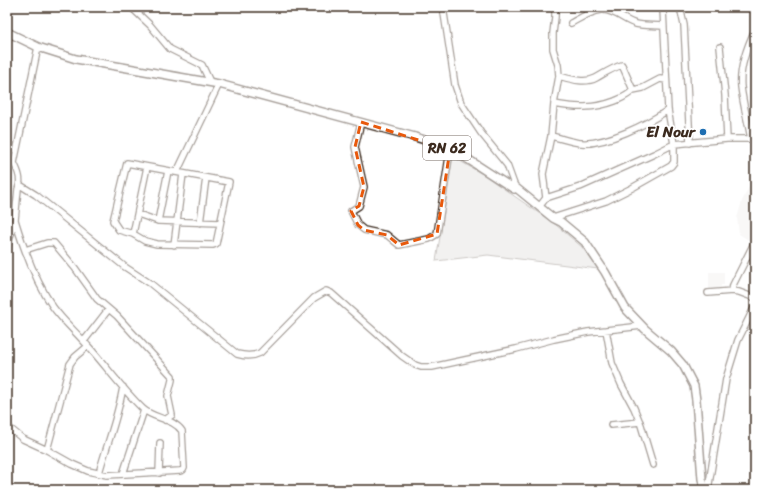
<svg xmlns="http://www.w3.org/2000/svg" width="762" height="497" font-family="Sriracha,sans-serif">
<rect width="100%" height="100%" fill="#fff"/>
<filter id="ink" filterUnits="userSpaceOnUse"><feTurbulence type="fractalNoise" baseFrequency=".025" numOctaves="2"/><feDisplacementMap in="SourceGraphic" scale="8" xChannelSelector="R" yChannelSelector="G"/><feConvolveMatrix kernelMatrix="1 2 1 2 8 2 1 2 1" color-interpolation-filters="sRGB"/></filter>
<g filter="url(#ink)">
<path fill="#f1efee" d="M754 177H755V244L739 234 737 218 742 201Z
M709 272H724V285H721V291H709Z"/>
<path fill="#e2e0de" stroke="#8e857e" d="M453 157 484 175 556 225 582 247 598 269 488 255 436 261Z"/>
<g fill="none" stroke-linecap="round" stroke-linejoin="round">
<defs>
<path id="minor" d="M131 7 150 25 170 49 202 65 210 82
M443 7 455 85 461 103 481 133 507 165 515 187
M555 7V17L553 33V49L558 65 559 76
M680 7 684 25 690 143
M571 23C580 18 591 11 602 10 614 9 624 21 636 24 644 26 654 25 663 26
M755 30C747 47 739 68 741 87 743 104 748 122 751 139H755
M720 47 725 95 727 139
M554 104C575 108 594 109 615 101 622 98 628 96 633 90L643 88 660 79 666 80
M361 122 355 147 364 187 359 206 351 211 358 225 364 230 387 235 399 245 429 239 437 234 450 150
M551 136 554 104 559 76C570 79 585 84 596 78 605 73 612 68 622 65L633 90
M7 159 14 163
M127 163 229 182 216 244 213 245 157 244 145 241 133 234 119 230 113 221Z
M177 172 219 84
M20 185 36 195 125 267 151 284 237 354C245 356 252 357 260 353L314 298 326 291 331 293 402 356 415 365 421 367H432L516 349 554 339 588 332 642 326
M546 198 543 174 551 136C561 138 571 142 581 143 606 145 647 124 668 110
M539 207 546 198 580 187 654 154 674 144 727 139H751
M138 214 158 221 220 223
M553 218 606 201 632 188 671 166 674 162V144L668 110 663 9 662 7
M158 221 168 171
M200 223 206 178
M133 234 147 167
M754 243 733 285 732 291 739 292 755 298
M174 245 183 174
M7 247 15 220 18 189C22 180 18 171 14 163L38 47
M25 250 47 243H54L75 268 97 299 117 316 172 376V380L168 396 172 415 165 420
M708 293 732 291
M606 330 612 363 621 384 634 408 641 425 653 465
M84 341 108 310
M611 425 640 422
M7 426 23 439 47 450 70 364 75 357 88 346C77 333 63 321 53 307 35 281 24 250 15 220
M47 450 72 464 88 471 107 475 180 471 183 470 184 468 182 431C173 418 154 419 143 409 123 390 106 366 88 346
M99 473C107 444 118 417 123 387
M159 473 160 443
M123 474 144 410
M708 490 726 379 738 340 755 306"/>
<path id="major" d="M7 32 38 47 76 59 219 84 415 137 441 145 463 156 514 189 515 187 553 218 561 222 585 242 605 272 625 308 645 329 671 351 683 365 694 386 696 400 702 479 705 490"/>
<path id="highway" d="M754 490 755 489"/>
</defs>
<use href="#minor" stroke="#3b2a1e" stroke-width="8"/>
<use href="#major" stroke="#3b2a1e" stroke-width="10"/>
<use href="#highway" stroke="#3b2a1e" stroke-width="11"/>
<use href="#minor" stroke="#fff" stroke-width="5.5"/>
<use href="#major" stroke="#fff" stroke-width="7"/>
<use href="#highway" stroke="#fff" stroke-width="8"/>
</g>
</g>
<path d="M0 0H762V497H0ZM361 122 450 150 437 234 399 245 387 235 364 230 358 225 351 211 359 206 364 187 355 147Z" fill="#fff" fill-opacity=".55" fill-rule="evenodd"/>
<path fill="none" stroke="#e8590c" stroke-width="3" stroke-dasharray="8 5" stroke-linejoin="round" d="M361 122 450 150 437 234 399 245 387 235 364 230 358 225 351 211 359 206 364 187 355 147Z"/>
<circle fill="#1f6fb2" stroke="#fff" stroke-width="1.5" cx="703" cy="132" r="4"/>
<g text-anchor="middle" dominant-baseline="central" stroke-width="3.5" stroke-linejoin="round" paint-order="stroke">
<rect fill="#fff" stroke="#766a62" stroke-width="1" x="423" y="136" width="48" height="24" rx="3"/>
<g font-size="14" font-weight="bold" fill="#3b2a1e">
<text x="447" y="148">RN 62</text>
</g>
<g font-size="15" font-weight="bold" fill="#3b2a1e" stroke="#fff" text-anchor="end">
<text x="695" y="132">El Nour</text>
</g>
</g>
<rect width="762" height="497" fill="none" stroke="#fff" stroke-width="24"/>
<rect x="12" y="12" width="738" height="473" fill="none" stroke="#3b2a1e" stroke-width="1.5" filter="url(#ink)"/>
</svg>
